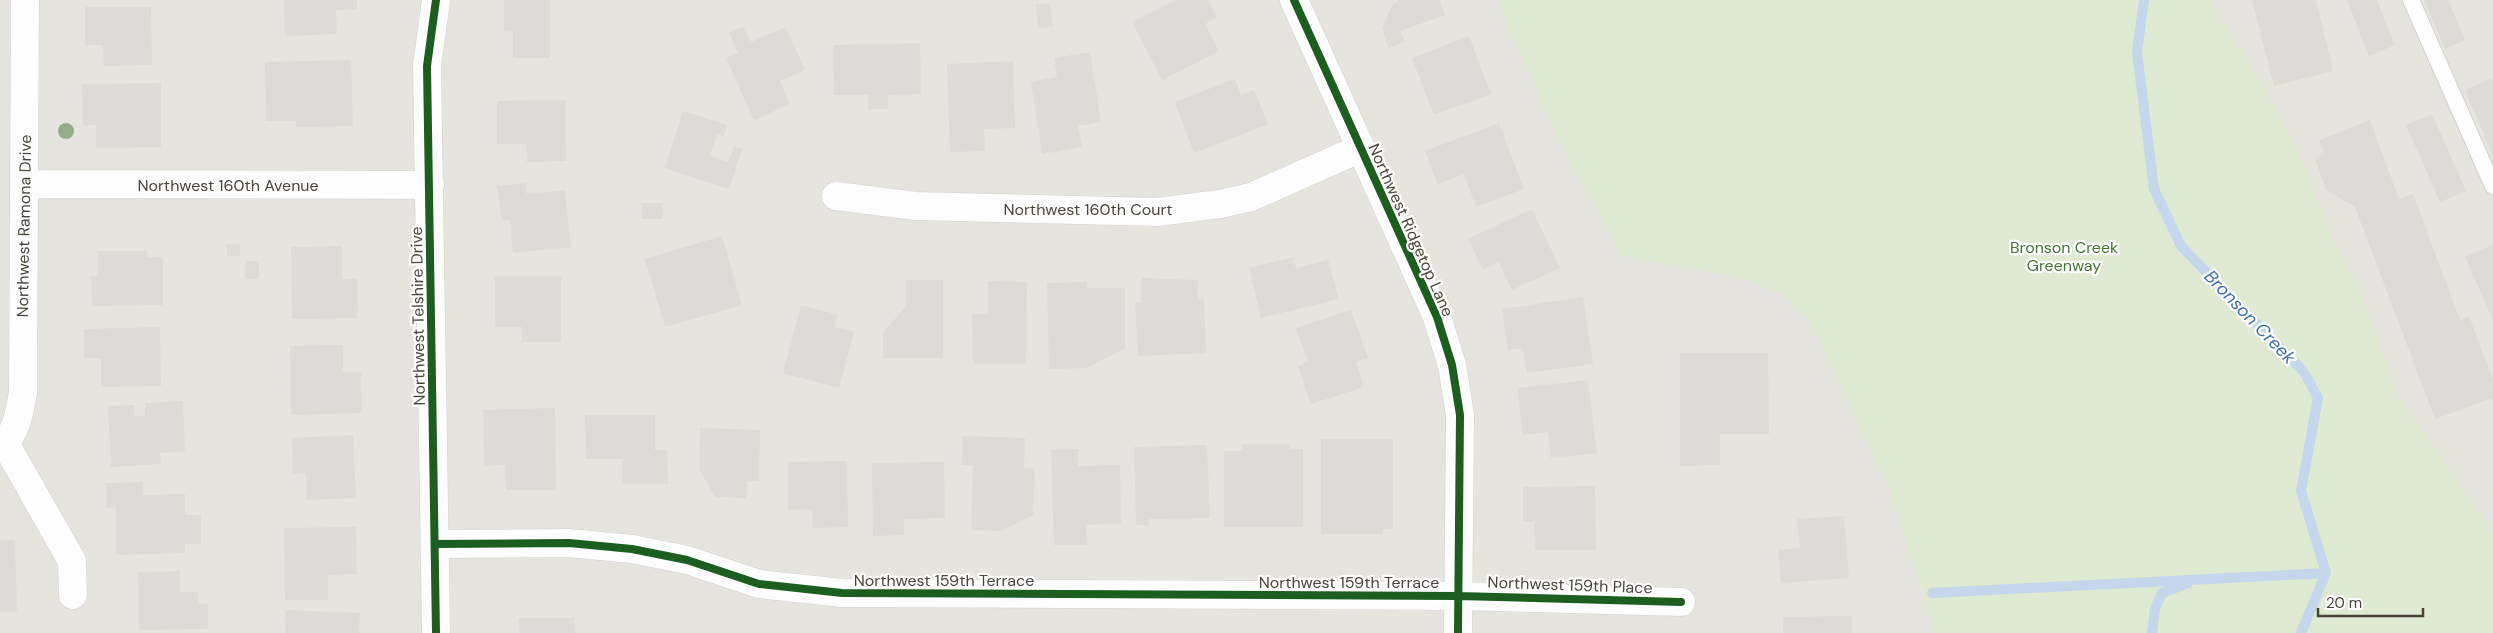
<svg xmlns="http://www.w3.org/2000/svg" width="2493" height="633" font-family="'DM Sans',sans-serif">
<rect width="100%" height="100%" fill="#f3f2ef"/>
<path fill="#e6e4de" d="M0 0H1497L1556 133 1622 256 1742 278 1782 294 1810 322 1888 483 1935 633H0Z
M2209 0H2493V532L2396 393 2359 286 2332 238 2298 150 2253 69Z"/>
<path fill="#deead2" d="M1497 0H2209L2253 69 2298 150 2332 238 2359 286 2396 393 2493 532V633H1935L1888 483 1810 322 1782 294 1742 278 1622 256 1556 133Z"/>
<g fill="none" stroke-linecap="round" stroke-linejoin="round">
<path stroke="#c5d7ec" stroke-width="10" d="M2144 0 2137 52 2154 189 2181 246 2304 372 2318 398 2301 491 2326 573 2301 633
M1932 593 2326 573
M2152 633 2155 608 2162 593 2188 583"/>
</g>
<path fill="#dcdbd7" d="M284 0H357V9L336 10 337 34 285 36Z
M504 0H550V58H513V31L504 30Z
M1176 0H1208L1217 17 1205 24 1219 51 1162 80 1132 22Z
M1397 0H1440L1445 15 1400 31 1405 42 1388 48 1382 28 1393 4 1398 2Z
M2252 0H2316L2333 71 2274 86Z
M2347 0H2377L2395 45 2369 56Z
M2424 0H2448L2465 40 2445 49Z
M1050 3 1053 27 1038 28 1036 4Z
M85 7H151L152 65 104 66 103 45H85Z
M743 27 751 42 786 27 805 70 780 81 790 104 754 120 726 58 738 53 729 33Z
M1469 36 1491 94 1434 115 1412 58Z
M920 43 921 94 888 95V109H868V95H834L833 45Z
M1090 52 1101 122 1078 126 1082 147 1042 154 1031 82 1057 77 1054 58Z
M351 60 353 126 296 127V121H266L265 62Z
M1013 61 1015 128 984 129 985 151 950 152 947 64Z
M2493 78V155L2465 90Z
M1235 79 1241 95 1254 90 1268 124 1194 153 1175 102Z
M161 83V147L96 148V125H83L82 84Z
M565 100 566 161 527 162 526 144H497V101Z
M683 111 727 125 724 136 717 134 710 156 728 162 734 146 742 149 729 189 665 168Z
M2432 114 2466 191 2440 202 2406 125Z
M2370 120 2399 199 2413 194 2460 320 2469 316 2493 379V398L2435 419 2355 207 2326 190 2315 158 2324 154 2319 140Z
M1499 123 1524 189 1476 207 1464 174 1438 184 1425 151Z
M525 183 527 194 565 190 571 247 513 253 510 220 502 221 497 186Z
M642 203H662L663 219H642Z
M1532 209 1560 268 1512 290 1499 262 1483 270 1468 239Z
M722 236 742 305 665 327 645 259Z
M227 244H240V256H227Z
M2492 245 2493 246V320L2465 257Z
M342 246V279H357L358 318 292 319 291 247Z
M98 251H147V257H163V305L92 306 91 276H98Z
M1293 257 1296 268 1328 260 1339 299 1261 318 1249 268Z
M246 261H259V279H245Z
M495 276H561V342H522V327H495Z
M1142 278 1198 280 1197 300 1204 299 1206 353 1138 356 1135 302H1141Z
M906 280H943V358H883V332L906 307Z
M988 281 1027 282 1026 364H973L972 314H988Z
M1087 282V288H1125V348L1087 368 1049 369 1047 283Z
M1583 297 1593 364 1527 373 1523 348 1508 350 1502 309Z
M801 305 838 315 834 327 854 332 839 388 783 373Z
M1351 310 1368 358 1356 362 1364 387 1311 404 1298 366 1308 362 1296 328Z
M160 327 161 386 101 387V358H84V329Z
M343 345V372H361L362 413 291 415 290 346Z
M1680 353H1768L1769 434H1720V465L1680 466Z
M1588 380 1597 453 1551 458 1548 432 1523 435 1517 388Z
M183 401 185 452 160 453 161 464 111 467 108 406 134 405V416H145V403Z
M555 408 556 490H506L505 465 484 466 483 410Z
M585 415H655V450H667L668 484H622V459H586Z
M700 428 760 430 759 481H747L746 498 715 497 699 469Z
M353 435 356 498 307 500 306 473 293 474 292 438Z
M963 436 1025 438 1024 468 1035 469 1033 515 1001 531 971 530 973 465H962Z
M1321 439H1393V529H1383V534H1321Z
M1243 444H1289V450L1303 449V527H1224V451H1243Z
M1207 445 1210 518 1149 519V525H1136L1134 447Z
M1078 449V466L1120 465 1121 524 1086 525 1087 545H1054L1051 450Z
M847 461 848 527 813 528 812 509 788 510V462Z
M944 462 945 518 904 519V535L873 536 872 463Z
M143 482V495L185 494V515H201V544H185V553L116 555V507L107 508 106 483Z
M1595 486 1596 550H1535L1534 522H1523V487Z
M1844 516 1849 578 1781 583 1778 550 1800 548 1797 519Z
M356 527 357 574 328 575V600H285L284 528Z
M0 540H15L17 612H0Z
M180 571V592H198V604L208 603V629L139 630 138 572Z
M286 610 360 613 359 633H285Z
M1852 616V633H1783V617Z
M518 618H574L575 633H519Z"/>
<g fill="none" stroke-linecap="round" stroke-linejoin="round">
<defs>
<path id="service" d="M2411 0 2493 186"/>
<path id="minor" d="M1294 0 1437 317 1452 365 1460 415 1458 633
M25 184 430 185
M836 196 916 206 1157 212 1220 204 1251 197 1359 149
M5 443 72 561 73 595
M0 446C17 435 20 410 23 392L25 0
M435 544 569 543 632 549 687 560 759 584 842 593 1458 596 1681 602
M436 633 427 66 436 0"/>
</defs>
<use href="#service" stroke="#d1d0cc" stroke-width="18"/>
<use href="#minor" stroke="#d1d0cc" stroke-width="29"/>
<use href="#service" stroke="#fdfdfd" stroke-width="16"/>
<use href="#minor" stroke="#fdfdfd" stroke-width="28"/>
<defs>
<path id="cycleway" d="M1294 0 1437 317 1452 365 1460 415 1458 633
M435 544 569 543 632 549 687 560 759 584 842 593 1458 596 1681 602
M436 633 427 66 436 0"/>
</defs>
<use href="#cycleway" stroke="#fff" stroke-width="11"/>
<use href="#cycleway" stroke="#1b5e20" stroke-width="8"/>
</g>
<circle fill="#93ad88" cx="66" cy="131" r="8"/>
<g text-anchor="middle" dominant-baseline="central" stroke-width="4.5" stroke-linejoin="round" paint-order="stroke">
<g font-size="16" fill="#49453b" stroke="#fff">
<text x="228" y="185">Northwest 160th Avenue</text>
<text x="1088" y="209">Northwest 160th Court</text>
<text transform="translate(24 226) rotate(-89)">Northwest Ramona Drive</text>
<text transform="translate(1411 230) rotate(66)">Northwest Ridgetop Lane</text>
<text transform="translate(418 316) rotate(-91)">Northwest Telshire Drive</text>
<text x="944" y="580">Northwest 159th Terrace</text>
<text x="1349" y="582">Northwest 159th Terrace</text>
<text transform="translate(1570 585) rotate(2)">Northwest 159th Place</text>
</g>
<g font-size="16" fill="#457534" stroke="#fff">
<text x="2064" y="247">Bronson Creek<tspan x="2064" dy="18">Greenway</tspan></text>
</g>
<g font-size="18" font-style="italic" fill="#3f70aa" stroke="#fff">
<text transform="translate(2250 317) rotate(46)">Bronson Creek</text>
</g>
</g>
<path d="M2318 608v8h105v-8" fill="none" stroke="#49453b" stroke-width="2.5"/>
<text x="2326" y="608" font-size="15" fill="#49453b" stroke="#ffffff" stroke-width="4" paint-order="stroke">20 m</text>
</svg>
